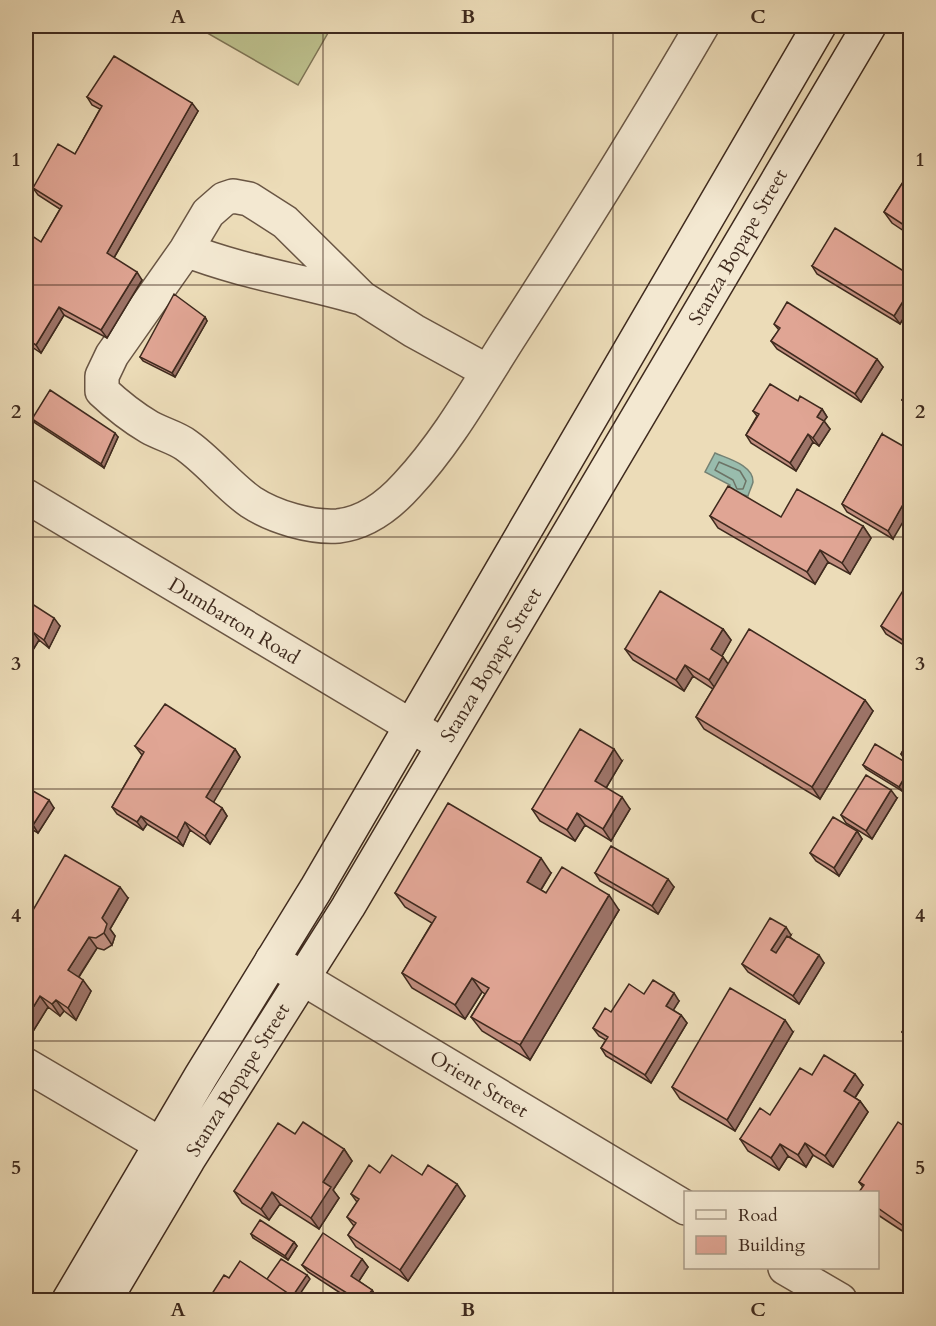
<svg xmlns="http://www.w3.org/2000/svg" width="936" height="1326" font-family="Cardo,serif">
<rect width="100%" height="100%" fill="#ecdcb8"/>
<filter id="stains"><feTurbulence type="fractalNoise" baseFrequency=".00333" numOctaves="4"/><feColorMatrix values="0 0 0 0 .2 0 0 0 0 .09 0 0 0 0 .02 0 0 0 .5 -.17"/></filter>
<radialGradient id="worn" r=".72"><stop offset=".6" stop-color="#630" stop-opacity="0"/><stop offset="1" stop-color="#630" stop-opacity=".3"/></radialGradient>
<path fill="#bcbf8c" stroke="#7e7455" stroke-width="1.5" d="M195 26H332L298 85Z"/>
<path fill="#99bcad" stroke="#758274" stroke-width="1.5" d="M715 453C726 458 754 465 753 482 752 486 749 492 748 496L727 491 730 485 705 472Z"/>
<g fill="none" stroke-linecap="round" stroke-linejoin="round">
<path stroke="#6c7366" stroke-width="1.5" d="M719 462 740 471 746 481 743 489H737L733 480 715 470Z"/>
<defs>
<path id="street" d="M186 250C242 272 303 281 361 298
M487 371 414 331 362 298 285 222 249 199 233 196 224 199 208 213 186 250 112 355 102 376V391C117 405 132 417 149 427 161 434 175 437 186 445 210 462 228 486 251 502 274 517 311 528 338 526 365 523 389 505 407 485 449 440 480 383 513 332 578 231 642 129 702 26
M26 496 443 745
M272 960 686 1208
M26 1065 184 1158
M785 1268 840 1300"/>
<path id="secondary" d="M69 1300 201 1076 316 889 819 26
M105 1300 188 1160 348 907 869 26"/>
</defs>
<use href="#street" stroke="#6a5644" stroke-width="36"/>
<use href="#secondary" stroke="#3f2a1e" stroke-width="36"/>
<use href="#street" stroke="#f3e8d1" stroke-width="33"/>
<use href="#secondary" stroke="#f3e8d1" stroke-width="33"/>
</g>
<path fill="#c18e7f" stroke="#3f2a1e" stroke-width="1.5" d="M87 97 198 111 114 258 142 280 107 338 64 315 41 353 26 343V232L41 242 60 209 38 195 33 188 75 154 100 109 92 105Z
M910 171V235L892 223 884 212Z
M812 266 910 275V307L900 324 817 274Z
M205 317 207 321 175 377 143 361 140 357Z
M774 324 883 367 861 402 777 349 771 341 779 330Z
M910 387V410L908 408 902 400Z
M798 401 822 409 827 417 824 421 830 429 819 446 813 442 796 471 751 443 746 435 757 416 753 411Z
M32 419 118 437 104 468 35 423Z
M882 434 893 539 847 512 842 504Z
M710 516 781 517 863 526 871 538 850 574 828 562 815 584 718 528Z
M910 593V649L886 634 881 626Z
M26 600 60 626 49 648 39 640 26 661Z
M723 629 731 640 722 656 728 664 873 711 820 799 704 729 696 717 713 689 693 676 684 691 633 660 625 649Z
M910 738V777L902 791 866 769 863 765 907 763 901 754Z
M135 746 235 749 240 757 213 802 222 808 227 816 210 844 190 830 183 846 147 824 143 830 117 814 112 807 142 755Z
M622 761 606 788 630 809 611 841 585 825 575 841 540 821 532 809Z
M26 787 54 808 38 833 26 826Z
M897 798 872 839 846 823 841 815Z
M857 831 862 839 839 876 816 861 810 853Z
M551 873 541 890 546 893 619 910 530 1060 482 1031 471 1017 485 994 482 992 465 1019 412 988 402 973 432 923 405 907 395 893Z
M595 873 674 887 658 914 600 881Z
M128 898 110 929 115 936 112 945 104 950 97 948 79 977 91 991 76 1020 64 1011 60 1016 48 1007 32 1033 26 1029V914L29 917Z
M791 935 790 937 824 963 799 1004 748 972 742 964Z
M644 994 679 1001 673 1010 681 1015 687 1023 651 1083 606 1056 601 1048 606 1040 599 1036 593 1028 611 1012Z
M910 1019V1044L902 1032Z
M793 1032 735 1131 680 1099 672 1087Z
M812 1075 863 1085 855 1098 860 1101 868 1112 833 1167 813 1155 806 1167 788 1156 779 1170 748 1151 740 1139 770 1115Z
M910 1130V1236L878 1215V1192L863 1187 859 1182Z
M295 1134 344 1149 352 1161 333 1190 339 1198 319 1229 280 1204 269 1220 242 1203 234 1191Z
M380 1173 422 1175 465 1196 408 1281 356 1247 348 1235 354 1226 347 1217 357 1202 351 1194Z
M251 1234 294 1242 297 1246 288 1260 253 1238Z
M362 1259 368 1267 359 1281 372 1290 377 1298 376 1300H351L308 1272 302 1265Z"/>
<path fill="#9d7468" stroke="#3f2a1e" stroke-width="1.5" d="M192 103 198 111 112 261 107 253Z
M137 272 142 280 107 338 101 330Z
M910 290V307L900 324 894 316Z
M59 307 64 315 41 353 36 345Z
M205 317 207 321 175 377 172 373Z
M877 359 883 367 861 402 855 394Z
M822 409 827 417 824 421 830 429 819 446 813 438 817 417Z
M115 433 118 437 104 468 101 464Z
M808 434 813 442 796 471 790 463Z
M910 492V510L893 539 888 531Z
M863 526 871 538 850 574 842 563Z
M820 550 828 562 815 584 807 572Z
M54 618 60 626 49 648 44 640Z
M723 629 731 640 719 661 711 649Z
M33 632 39 640 26 661V645Z
M723 657 731 668 717 691 709 680Z
M685 665 693 676 684 691 676 680Z
M865 700 873 711 820 799 812 787Z
M235 749 240 757 212 805 206 797Z
M614 749 622 761 603 793 595 781Z
M910 768V777L902 791 899 787Z
M891 790 897 798 872 839 866 831Z
M622 797 630 809 611 841 603 829Z
M49 800 54 808 38 833 33 825Z
M222 808 227 816 210 844 205 836Z
M577 813 585 825 575 841 567 830Z
M141 816 147 824 143 830 137 822Z
M185 822 190 830 183 846 177 838Z
M857 831 862 839 839 876 834 868Z
M541 858 551 873 537 896 527 882Z
M668 879 674 887 658 914 652 906Z
M120 887 128 898 110 929 115 936 112 945 104 933 102 918Z
M609 895 619 910 530 1060 520 1045Z
M786 927 791 935 777 958 771 950Z
M89 937 97 948 76 981 68 970Z
M819 955 824 963 799 1004 793 996Z
M472 978 482 992 465 1019 455 1005Z
M83 980 91 991 76 1020 68 1008Z
M674 993 679 1001 671 1014 666 1006Z
M40 996 48 1007 32 1033 26 1023V1019Z
M56 1000 64 1011 60 1016 52 1004Z
M681 1015 687 1023 651 1083 645 1075Z
M785 1020 793 1032 735 1131 727 1120Z
M855 1074 863 1085 852 1102 844 1091Z
M860 1101 868 1112 833 1167 825 1156Z
M805 1143 813 1155 806 1167 798 1155Z
M780 1144 788 1156 779 1170 771 1158Z
M344 1149 352 1161 333 1190 339 1198 319 1229 311 1218 323 1182Z
M457 1184 465 1196 408 1281 400 1270Z
M272 1192 280 1204 269 1220 261 1209Z
M910 1219V1234L905 1227Z
M294 1242 297 1246 288 1260 285 1256Z
M362 1259 368 1267 357 1284 351 1276Z
M307 1275 310 1279 296 1300H285L289 1294Z
M372 1290 377 1298 376 1300H365Z"/>
<path fill="#e0a594" stroke="#3f2a1e" stroke-width="1.5" d="M114 56 192 103 107 253 137 272 101 330 59 307 36 345 26 339V232L41 242 62 206 33 188 58 144 75 154 102 106 87 97Z
M910 171V229L884 212Z
M835 228 910 275V290L894 316 812 266Z
M174 294 205 317 172 373 140 357Z
M787 302 877 359 855 394 771 341 780 328 774 324Z
M770 384 798 401 800 396 822 409 817 417 824 421 813 438 808 434 790 463 746 435 759 414 753 411Z
M910 387V405L902 400Z
M50 390 115 433 101 464 32 419Z
M882 434 910 450V492L888 531 842 504Z
M728 486 781 517 797 489 863 526 842 563 820 550 807 572 710 516Z
M904 589 910 593V645L881 626Z
M660 591 723 629 711 649 723 657 709 680 685 665 676 680 625 649Z
M26 600 54 618 44 640 33 632 26 645Z
M749 629 865 700 812 787 696 717Z
M165 704 235 749 206 797 222 808 205 836 185 822 177 838 141 816 137 822 112 807 144 752 135 746Z
M580 729 614 749 595 781 622 797 603 829 577 813 567 830 532 809Z
M910 738V760L901 754Z
M875 744 910 765V768L899 787 863 765Z
M866 775 891 790 866 831 841 815Z
M26 787 49 800 33 825 26 821Z
M448 803 541 858 527 882 546 893 562 867 609 895 520 1045 471 1017 489 988 472 978 455 1005 402 973 436 917 395 893Z
M833 817 857 831 834 868 810 853Z
M611 846 668 879 652 906 595 873Z
M65 855 120 887 102 918 107 924 104 933 96 938 89 937 68 970 83 980 68 1008 56 1000 52 1004 40 996 26 1019V914L29 917Z
M770 918 786 927 771 950 776 953 787 936 819 955 793 996 742 964Z
M653 980 674 993 666 1006 681 1015 645 1075 601 1048 608 1037 593 1028 605 1008 611 1012 629 984 644 994Z
M730 988 785 1020 727 1120 672 1087Z
M910 1019V1037L902 1032Z
M824 1055 855 1074 844 1091 860 1101 825 1156 805 1143 798 1155 780 1144 771 1158 740 1139 760 1108 770 1115 800 1068 812 1075Z
M303 1122 344 1149 323 1182 331 1187 311 1218 272 1192 261 1209 234 1191 278 1123 295 1134Z
M898 1122 910 1130V1219L905 1227 878 1208V1192H859L864 1185 859 1182Z
M392 1155 422 1175 428 1165 457 1184 400 1270 348 1235 356 1223 347 1217 359 1199 351 1194 369 1165 380 1173Z
M260 1220 294 1242 285 1256 251 1234Z
M323 1233 362 1259 351 1276 372 1290 365 1300H358L302 1265Z
M281 1259 307 1275 292 1297 289 1294 267 1279Z
M240 1261 289 1294 285 1300H208L224 1275 229 1278Z"/>
<path fill="none" stroke="#3f2a1e" stroke-width="1.5" stroke-opacity="0.55" d="M323 26V1300M613 26V1300M26 285H910M26 537H910M26 789H910M26 1041H910"/>
<g text-anchor="middle" dominant-baseline="central" stroke-width="6" stroke-linejoin="round" paint-order="stroke">
<g font-size="20" fill="#3f2a1e" stroke="#f3e8d1">
<text transform="translate(738 247) rotate(-60)">Stanza Bopape Street</text>
<text transform="translate(234 621) rotate(31)">Dumbarton Road</text>
<text transform="translate(491 665) rotate(-59)">Stanza Bopape Street</text>
<text transform="translate(238 1080) rotate(-58)">Stanza Bopape Street</text>
<text transform="translate(479 1084) rotate(31)">Orient Street</text>
</g>
</g>
<rect width="936" height="1326" fill="none" stroke="#ecdcb8" stroke-width="66"/>
<rect x="684" y="1191" width="195" height="78" fill="#f3e8d1" stroke="#ab9c89" stroke-width="1.5"/>
<rect x="696" y="1210" width="30" height="9" fill="#f3e8d1" stroke="#ab9c89" stroke-width="1.5"/>
<text x="738" y="1221" font-size="18" fill="#3f2a1e">Road</text>
<rect x="696" y="1236" width="30" height="18" fill="#e0a594" stroke="#ab9c89" stroke-width="1.5"/>
<text x="738" y="1251" font-size="18" fill="#3f2a1e">Building</text>
<rect x="33" y="33" width="870" height="1260" fill="none" stroke="#3f2a1e" stroke-width="2"/>
<g font-size="20" text-anchor="middle" font-weight="bold" fill="#3f2a1e">
<text x="178" y="23">A</text>
<text x="468" y="23">B</text>
<text x="758" y="23">C</text>
<text x="16" y="166">1</text>
<text x="920" y="166">1</text>
<text x="16" y="418">2</text>
<text x="920" y="418">2</text>
<text x="16" y="670">3</text>
<text x="920" y="670">3</text>
<text x="16" y="922">4</text>
<text x="920" y="922">4</text>
<text x="16" y="1174">5</text>
<text x="920" y="1174">5</text>
<text x="178" y="1316">A</text>
<text x="468" y="1316">B</text>
<text x="758" y="1316">C</text>
</g>
<rect width="100%" height="100%" filter="url(#stains)"/>
<rect width="100%" height="100%" fill="url(#worn)"/>
</svg>
